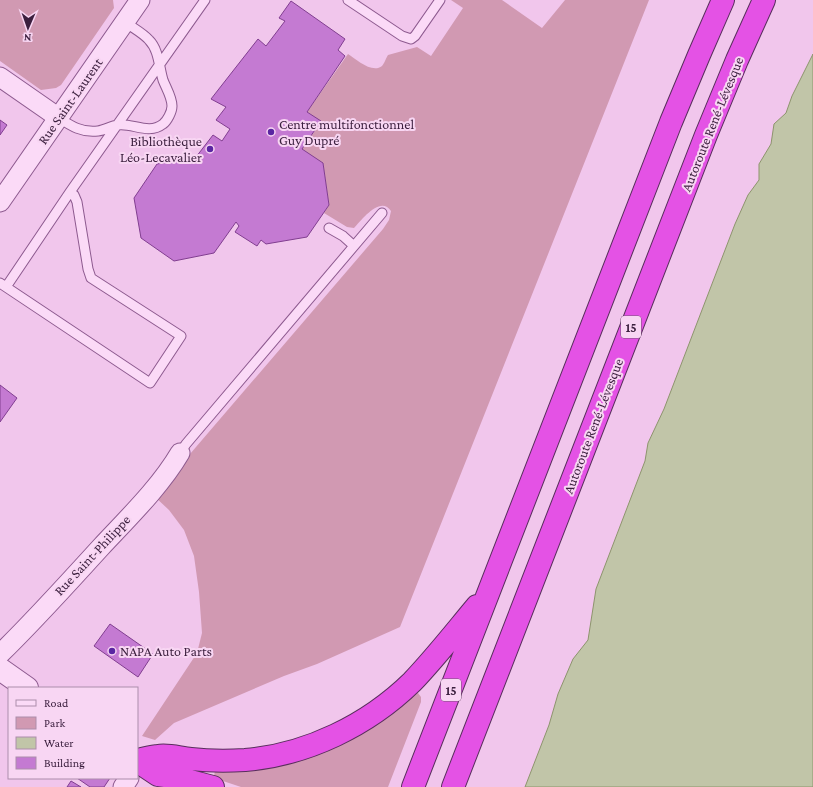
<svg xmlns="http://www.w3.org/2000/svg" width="813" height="787" font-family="'Crimson Pro',serif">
<rect width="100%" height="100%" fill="#f1c6ec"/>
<path fill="#d199b2" d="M0 0H113L114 8 61 85 56 88 41 90 0 61Z
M451 0H502L542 28 565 0H649L400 627 317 664 284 676 174 723 155 740 142 736 197 653 202 633 199 592 194 556 184 530 169 510 154 496 181 467 190 454 383 229 389 220 391 211C381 195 362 219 354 228L347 227 324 213 329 205 323 164 302 149 321 122 307 112 348 54C356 59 372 74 382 66 384 64 386 58 388 55L417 47 431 56 463 8Z
M415 692 418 693 421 697V702L388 787H241L214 778 215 768 239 769Z"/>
<path fill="#c1c5a8" stroke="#8d946d" d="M813 54V787H525L549 725 558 694 573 659 588 640 596 589 645 461 648 443 664 409 735 224 748 195 759 180V164L771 144 774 124 786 113 792 96Z"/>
<path fill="#c47ad2" stroke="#813e90" d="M291 1 345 39 338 50 345 56 307 112 321 121 302 149 323 163 329 205 307 237 266 244 261 240 257 246 235 232 239 226 236 222 214 253 174 261 141 238 134 198 157 164 196 157 213 135 222 141 230 129 216 120 226 107 211 99 258 39 266 46 285 21 279 18Z
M0 120 7 125 0 135Z
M0 385 17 398 0 422Z
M110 624 153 654 138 677 94 646Z
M77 778H110L104 787H90Z
M71 781 81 787H67Z"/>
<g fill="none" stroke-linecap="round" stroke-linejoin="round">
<defs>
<path id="service" d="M348 0 402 36 411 39 415 36 440 0
M59 118C71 126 82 133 98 131 105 130 111 126 118 125 133 123 149 135 163 124 167 121 172 112 172 106 172 97 166 88 163 80 159 67 159 50 149 40 143 33 133 28 125 22
M329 228 343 236 354 246
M0 283 150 383 181 336 91 278 88 269 77 202 74 195 70 192
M6 287 70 192 205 0
M180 453 186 444 382 213"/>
<path id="minor" d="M0 77 59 118
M0 202 140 0
M0 654C35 620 68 583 101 547 128 518 160 487 180 453
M123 787 129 778"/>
<path id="tertiary" d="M0 669 27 688"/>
<path id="motorway" d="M137 760C144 759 151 756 158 756 168 754 180 758 191 759 209 761 227 761 245 760 307 755 368 725 412 682 435 658 456 631 477 606
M137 761 158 775 178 778 213 787
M413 787 671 122 699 55 723 0
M453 787 706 135 737 60 764 0"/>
</defs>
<use href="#service" stroke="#8d5a8f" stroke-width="11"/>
<use href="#minor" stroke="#8d5a8f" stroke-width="21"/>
<use href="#tertiary" stroke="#8d5a8f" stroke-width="24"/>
<use href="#motorway" stroke="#582e5c" stroke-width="24"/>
<use href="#service" stroke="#fbdaf7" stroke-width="9"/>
<use href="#minor" stroke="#fbdaf7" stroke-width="19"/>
<use href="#tertiary" stroke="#fbdaf7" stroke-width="22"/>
<use href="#motorway" stroke="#e452e5" stroke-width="22"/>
</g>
<g fill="#5a25a2" stroke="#f8d6f3" stroke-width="1.5">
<circle cx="271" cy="132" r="4"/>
<circle cx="210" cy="149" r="4"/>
<circle cx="112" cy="651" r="4"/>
</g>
<g text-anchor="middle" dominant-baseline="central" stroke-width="4" stroke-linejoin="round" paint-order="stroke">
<g fill="#f8d6f3" stroke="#745674" stroke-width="1">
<rect x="621" y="316" width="20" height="22" rx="3"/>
<rect x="441" y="679" width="20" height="22" rx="3"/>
</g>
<g font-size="13" font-weight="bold" fill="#3b1f3e">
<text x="631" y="327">15</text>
<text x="451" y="690">15</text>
</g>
<g font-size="14" fill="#3b1f3e" stroke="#f8d6f3">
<text transform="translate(70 101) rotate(-55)">Rue Saint-Laurent</text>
<text transform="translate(712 124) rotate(-68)">Autoroute René-Lévesque</text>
<text transform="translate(593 426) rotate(-69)">Autoroute René-Lévesque</text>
<text transform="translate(92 555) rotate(-47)">Rue Saint-Philippe</text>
</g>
<g font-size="14" fill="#3b1f3e" stroke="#f8d6f3" text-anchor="start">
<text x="279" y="124">Centre multifonctionnel<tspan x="279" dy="16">Guy Dupré</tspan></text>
<text x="202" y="141" text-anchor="end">Bibliothèque<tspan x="202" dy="16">Léo-Lecavalier</tspan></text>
<text x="120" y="651">NAPA Auto Parts</text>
</g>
</g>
<rect x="8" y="687" width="130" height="92" fill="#f8d6f3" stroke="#ac8dab"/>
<rect x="16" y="700" width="20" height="6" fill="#fbdaf7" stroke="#ac8dab"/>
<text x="44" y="707" font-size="12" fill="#3b1f3e">Road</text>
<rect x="16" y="717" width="20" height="12" fill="#d199b2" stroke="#ac8dab"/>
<text x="44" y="727" font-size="12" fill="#3b1f3e">Park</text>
<rect x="16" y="737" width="20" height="12" fill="#c1c5a8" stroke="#ac8dab"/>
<text x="44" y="747" font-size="12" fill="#3b1f3e">Water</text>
<rect x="16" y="757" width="20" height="12" fill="#c47ad2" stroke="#ac8dab"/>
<text x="44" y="767" font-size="12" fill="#3b1f3e">Building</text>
<g transform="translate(28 28) rotate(182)" stroke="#f8d6f3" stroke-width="3" paint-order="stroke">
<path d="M0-3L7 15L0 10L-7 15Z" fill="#3b1f3e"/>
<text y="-6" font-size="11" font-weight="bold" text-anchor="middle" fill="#3b1f3e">N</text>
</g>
</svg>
